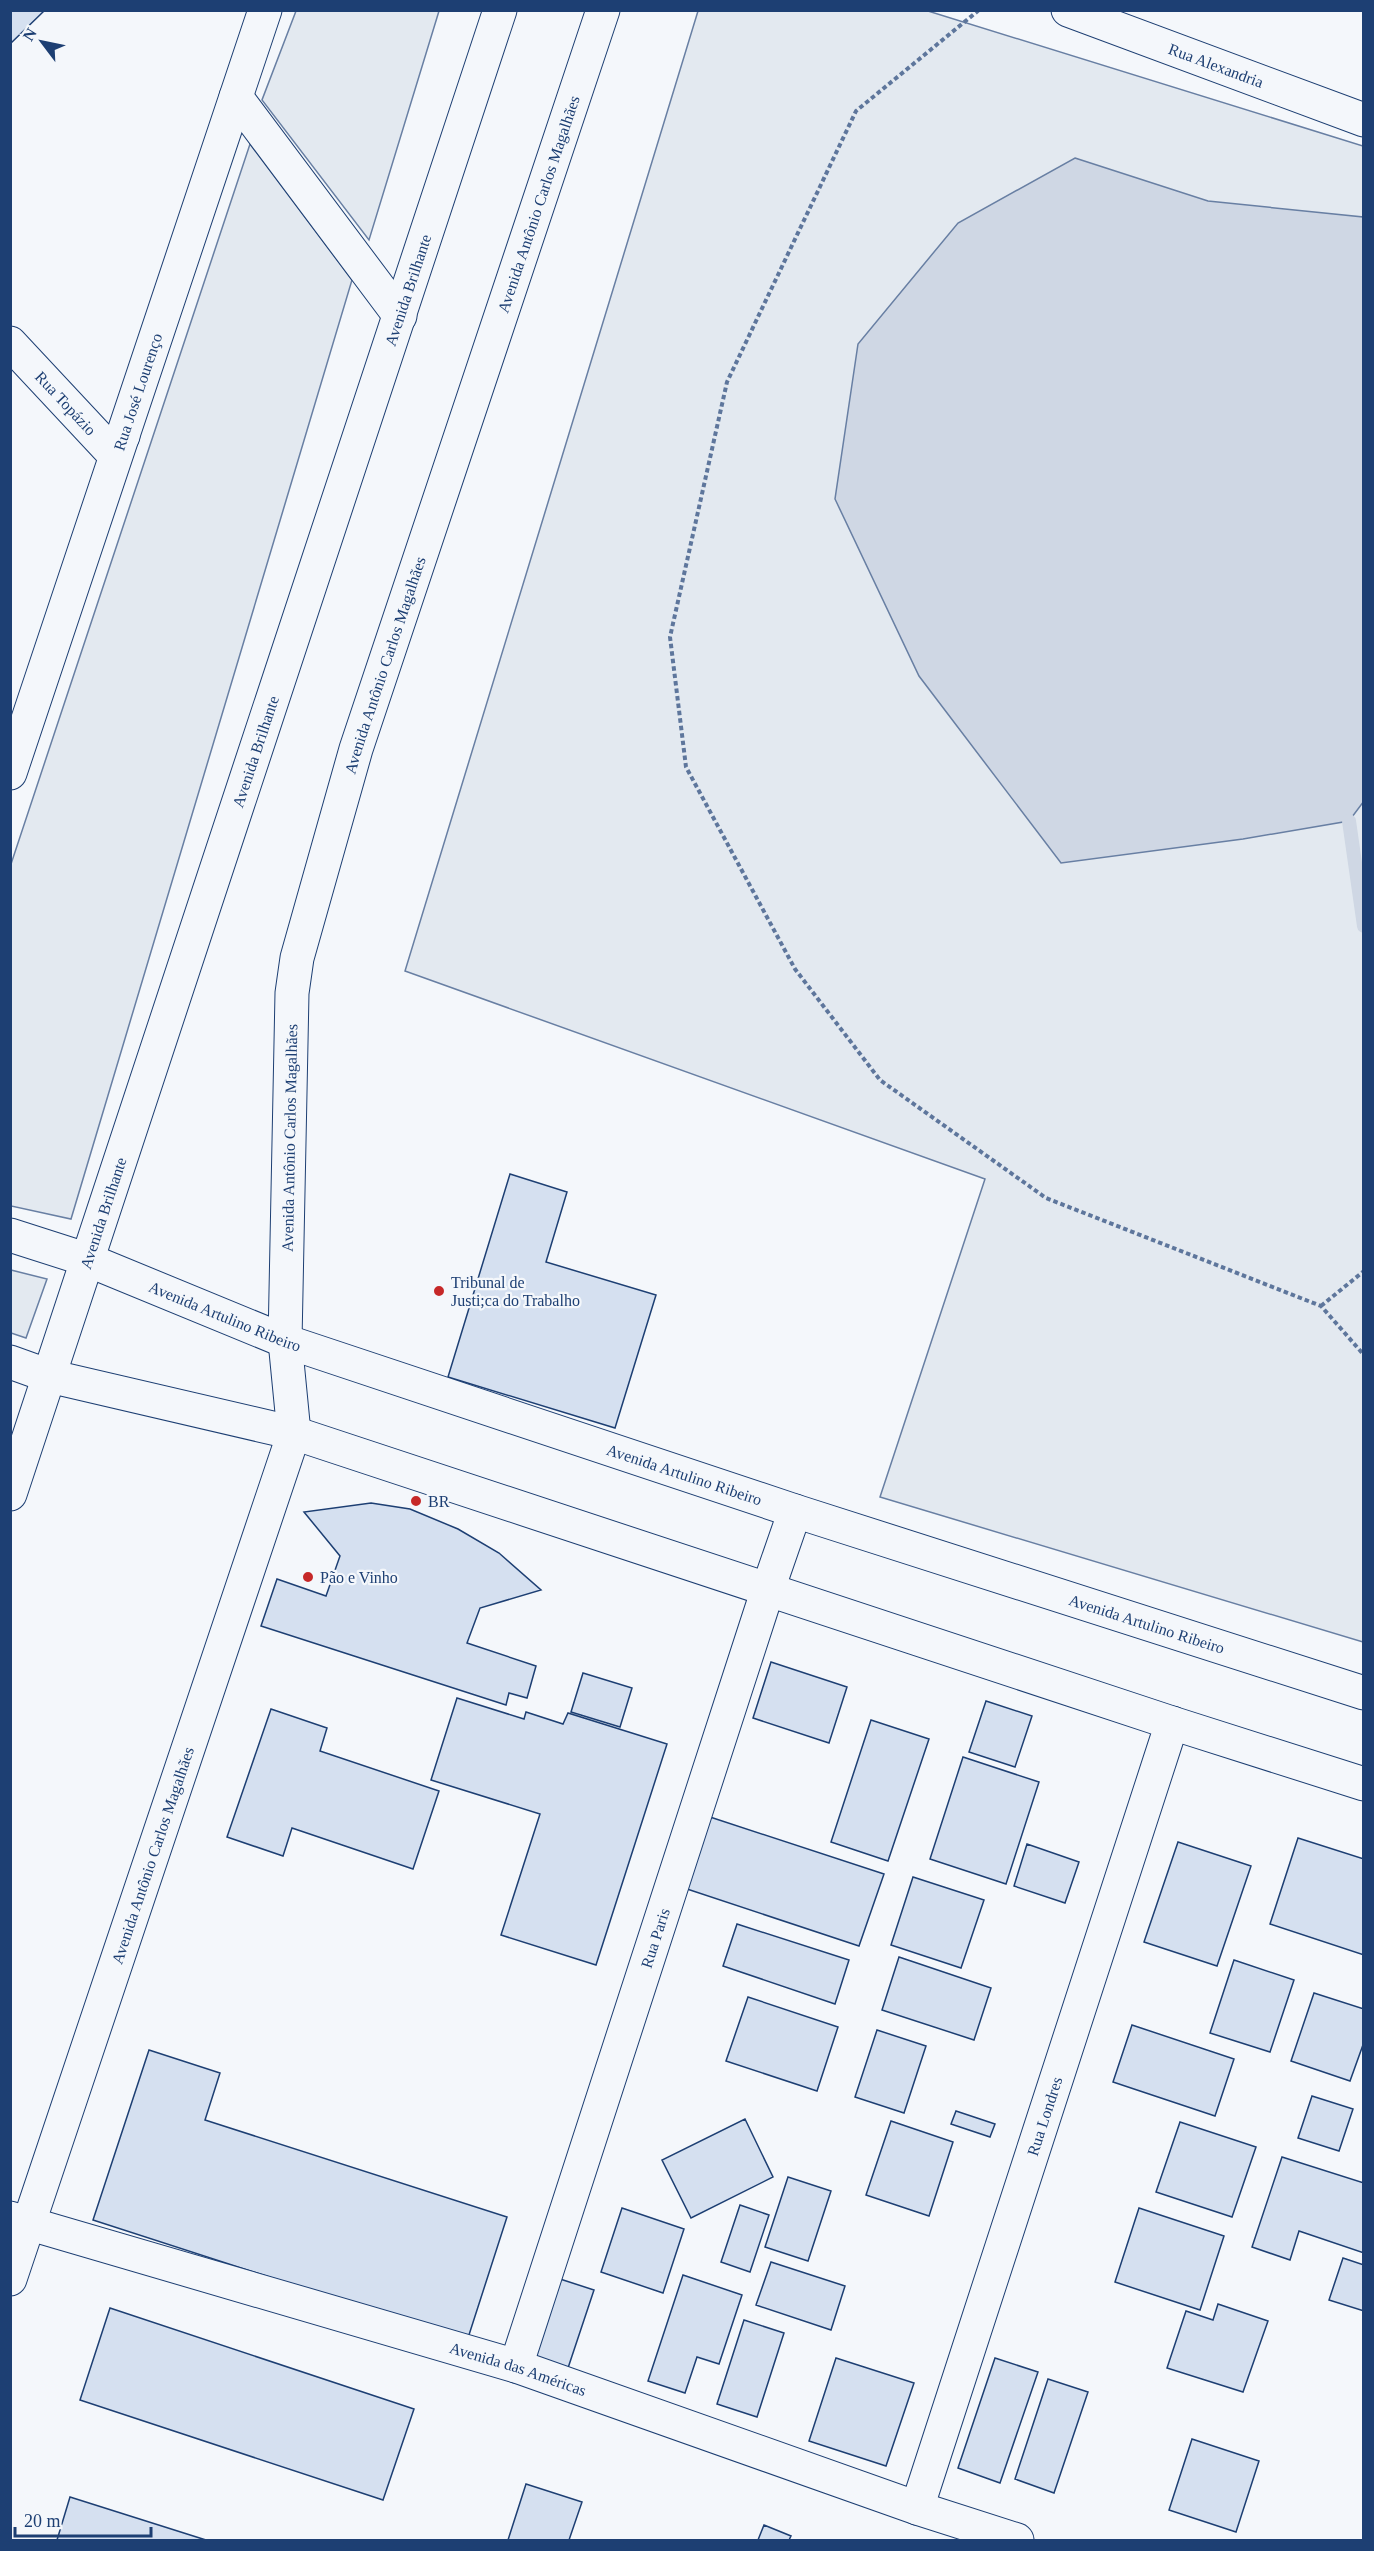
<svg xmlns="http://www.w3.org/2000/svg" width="1374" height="2551" font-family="'Times New Roman',serif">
<rect width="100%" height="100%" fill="#f4f7fb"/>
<path fill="#e3e9f0" stroke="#687fa3" stroke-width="1.5" d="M296 11H439L369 240 262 100Z
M698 11H928L1363 146V1642L880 1497 985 1179 405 971Z
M250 144 352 280 71 1219 11 1206V864Z
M11 1270 47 1279 26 1338 11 1333Z"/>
<path fill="#cfd7e4" stroke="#687fa3" stroke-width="1.5" d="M1075 158 1208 201 1363 217 1364 801 1349 821 1243 839 1061 863 919 676 835 499 858 344 958 223Z"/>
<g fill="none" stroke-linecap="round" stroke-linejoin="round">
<path stroke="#cfd7e4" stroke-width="14" d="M1349 821 1364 926"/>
</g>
<path fill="#d5e0f0" stroke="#1d3f73" stroke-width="1.5" d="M10 10H45L10 44Z
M510 1174 567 1192 546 1262 656 1295 615 1428 448 1377Z
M371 1503 410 1509 458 1529 499 1553 541 1590 480 1608 467 1643 536 1666 527 1698 509 1693 506 1705 261 1626 277 1579 326 1596 340 1556 304 1512Z
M771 1662 847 1687 829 1743 753 1718Z
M583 1673 632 1688 620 1727 571 1712Z
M457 1698 524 1719 526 1712 563 1724 568 1713 667 1744 596 1965 501 1935 540 1814 431 1780Z
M986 1701 1032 1716 1015 1767 969 1752Z
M271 1709 327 1728 320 1751 439 1791 413 1869 292 1828 283 1856 227 1837Z
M871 1720 929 1739 888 1861 831 1842Z
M963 1757 1039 1782 1006 1884 930 1859Z
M707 1816 884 1874 859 1946 684 1888Z
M1298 1838 1364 1859V1955L1270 1924Z
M1178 1842 1251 1866 1217 1966 1144 1942Z
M1027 1844 1079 1862 1065 1903 1014 1886Z
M913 1877 984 1900 961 1968 891 1945Z
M737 1924 849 1960 835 2004 723 1966Z
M899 1957 991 1988 974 2040 882 2010Z
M1234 1960 1294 1980 1270 2052 1210 2033Z
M1314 1993 1364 2009V2042L1350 2081 1291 2061Z
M748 1997 838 2027 817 2091 726 2061Z
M1132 2025 1234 2059 1215 2116 1113 2082Z
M877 2030 926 2046 904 2113 855 2097Z
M149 2050 220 2073 205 2120 507 2217 467 2341 93 2220Z
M1312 2096 1353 2109 1339 2151 1298 2138Z
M956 2111 995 2124 990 2137 951 2124Z
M745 2119 773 2177 691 2218 662 2160Z
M891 2121 953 2142 929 2216 866 2195Z
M1180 2122 1256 2147 1232 2217 1156 2192Z
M1282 2157 1364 2183V2253L1299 2231 1290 2260 1252 2247Z
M788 2177 831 2191 808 2261 765 2247Z
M740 2205 769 2215 750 2272 721 2262Z
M622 2208 684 2229 663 2293 601 2272Z
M1139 2208 1224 2236 1200 2310 1115 2282Z
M1343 2258 1364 2265V2311L1329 2300Z
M771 2262 845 2286 831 2330 756 2305Z
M683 2275 742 2295 719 2364 697 2357 685 2393 648 2381Z
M557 2278 594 2290 568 2368 531 2356Z
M1218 2304 1268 2321 1243 2392 1167 2368 1186 2311 1213 2320Z
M110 2308 414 2409 383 2500 80 2400Z
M744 2320 784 2333 757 2417 717 2404Z
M836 2358 914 2383 886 2466 809 2441Z
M995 2358 1038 2372 1000 2483 958 2468Z
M1048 2379 1088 2392 1054 2493 1015 2479Z
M1192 2439 1259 2461 1236 2532 1169 2510Z
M526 2484 582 2502 569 2540H508Z
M70 2497 206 2540H57Z
M764 2525 791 2536 789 2540H758Z"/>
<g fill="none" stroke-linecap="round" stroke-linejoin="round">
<defs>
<g id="minor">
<path id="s1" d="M1068 10 1364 120"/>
<path d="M236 97 400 316"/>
<path id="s2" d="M10 343 109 449 123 436"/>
<path id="s3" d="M10 773 265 10"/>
<path id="s4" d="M10 1235 88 1260 285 1341 795 1511 1364 1693"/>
<path d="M10 1362 49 1376 294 1433 1172 1723 1364 1784"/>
<path id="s5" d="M10 2218 516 2366 917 2508 1017 2540"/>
<path id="s6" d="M10 2279 294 1433 285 1341 292 993 297 958 356 749 603 10"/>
<path id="s7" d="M516 2366 768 1589 795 1511"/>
<path id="s8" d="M917 2508 1172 1723"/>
</g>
<g id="major">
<path id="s9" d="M10 1494 500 10"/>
</g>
</defs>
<use href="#minor" stroke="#1d3f73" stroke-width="35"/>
<use href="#major" stroke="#1d3f73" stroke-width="35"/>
<path stroke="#5e769c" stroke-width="4" stroke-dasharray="4.5 3" stroke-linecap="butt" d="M979 10 856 111 727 382 670 637 686 767 795 969 880 1080 1046 1198 1321 1306 1364 1355
M1321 1306 1364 1271"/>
<use href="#minor" stroke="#f4f7fb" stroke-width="33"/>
<use href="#major" stroke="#f4f7fb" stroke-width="33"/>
</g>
<g fill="#c62828" stroke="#f4f7fb" stroke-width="2">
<circle cx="439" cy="1291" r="6"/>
<circle cx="416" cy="1501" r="6"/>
<circle cx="308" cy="1577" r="6"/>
</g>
<g text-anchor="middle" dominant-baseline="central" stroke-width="4.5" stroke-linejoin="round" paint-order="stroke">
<g font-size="16" fill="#1d3f73" stroke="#f4f7fb">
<text stroke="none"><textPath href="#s1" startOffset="158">Rua Alexandria</textPath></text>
<text stroke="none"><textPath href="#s6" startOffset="2160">Avenida Antônio Carlos Magalhães</textPath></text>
<text stroke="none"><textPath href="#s9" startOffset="1268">Avenida Brilhante</textPath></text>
<text stroke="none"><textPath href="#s3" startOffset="402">Rua José Lourenço</textPath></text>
<text stroke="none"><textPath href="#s2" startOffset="82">Rua Topázio</textPath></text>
<text stroke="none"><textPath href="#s6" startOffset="1674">Avenida Antônio Carlos Magalhães</textPath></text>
<text stroke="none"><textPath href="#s9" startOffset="782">Avenida Brilhante</textPath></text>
<text stroke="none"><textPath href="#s6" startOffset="1188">Avenida Antônio Carlos Magalhães</textPath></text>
<text stroke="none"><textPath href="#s9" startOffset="296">Avenida Brilhante</textPath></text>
<text stroke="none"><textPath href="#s4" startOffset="230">Avenida Artulino Ribeiro</textPath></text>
<text stroke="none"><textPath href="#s4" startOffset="716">Avenida Artulino Ribeiro</textPath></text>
<text stroke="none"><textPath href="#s4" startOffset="1202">Avenida Artulino Ribeiro</textPath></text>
<text stroke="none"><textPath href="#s6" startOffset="447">Avenida Antônio Carlos Magalhães</textPath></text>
<text stroke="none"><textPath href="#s7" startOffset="450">Rua Paris</textPath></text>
<text stroke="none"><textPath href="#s8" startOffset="412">Rua Londres</textPath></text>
<text stroke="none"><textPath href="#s5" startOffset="530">Avenida das Américas</textPath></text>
</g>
<g font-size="16" fill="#1d3f73" stroke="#f4f7fb" text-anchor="start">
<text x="451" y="1282">Tribunal de<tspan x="451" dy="18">Justi;ca do Trabalho</tspan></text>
<text x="428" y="1501">BR</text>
<text x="320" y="1577">Pão e Vinho</text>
</g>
</g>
<rect width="1374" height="2551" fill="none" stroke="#1d3f73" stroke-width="24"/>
<g transform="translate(42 42) rotate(302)" stroke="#f4f7fb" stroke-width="4.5" paint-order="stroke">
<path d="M0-4.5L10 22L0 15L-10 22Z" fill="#1d3f73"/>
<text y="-9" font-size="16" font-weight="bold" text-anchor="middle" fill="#1d3f73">N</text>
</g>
<path d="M15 2527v9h136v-9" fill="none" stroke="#1d3f73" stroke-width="3"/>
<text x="24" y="2527" font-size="18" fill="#1d3f73" stroke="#f4f7fb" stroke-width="4.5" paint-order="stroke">20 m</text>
</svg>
